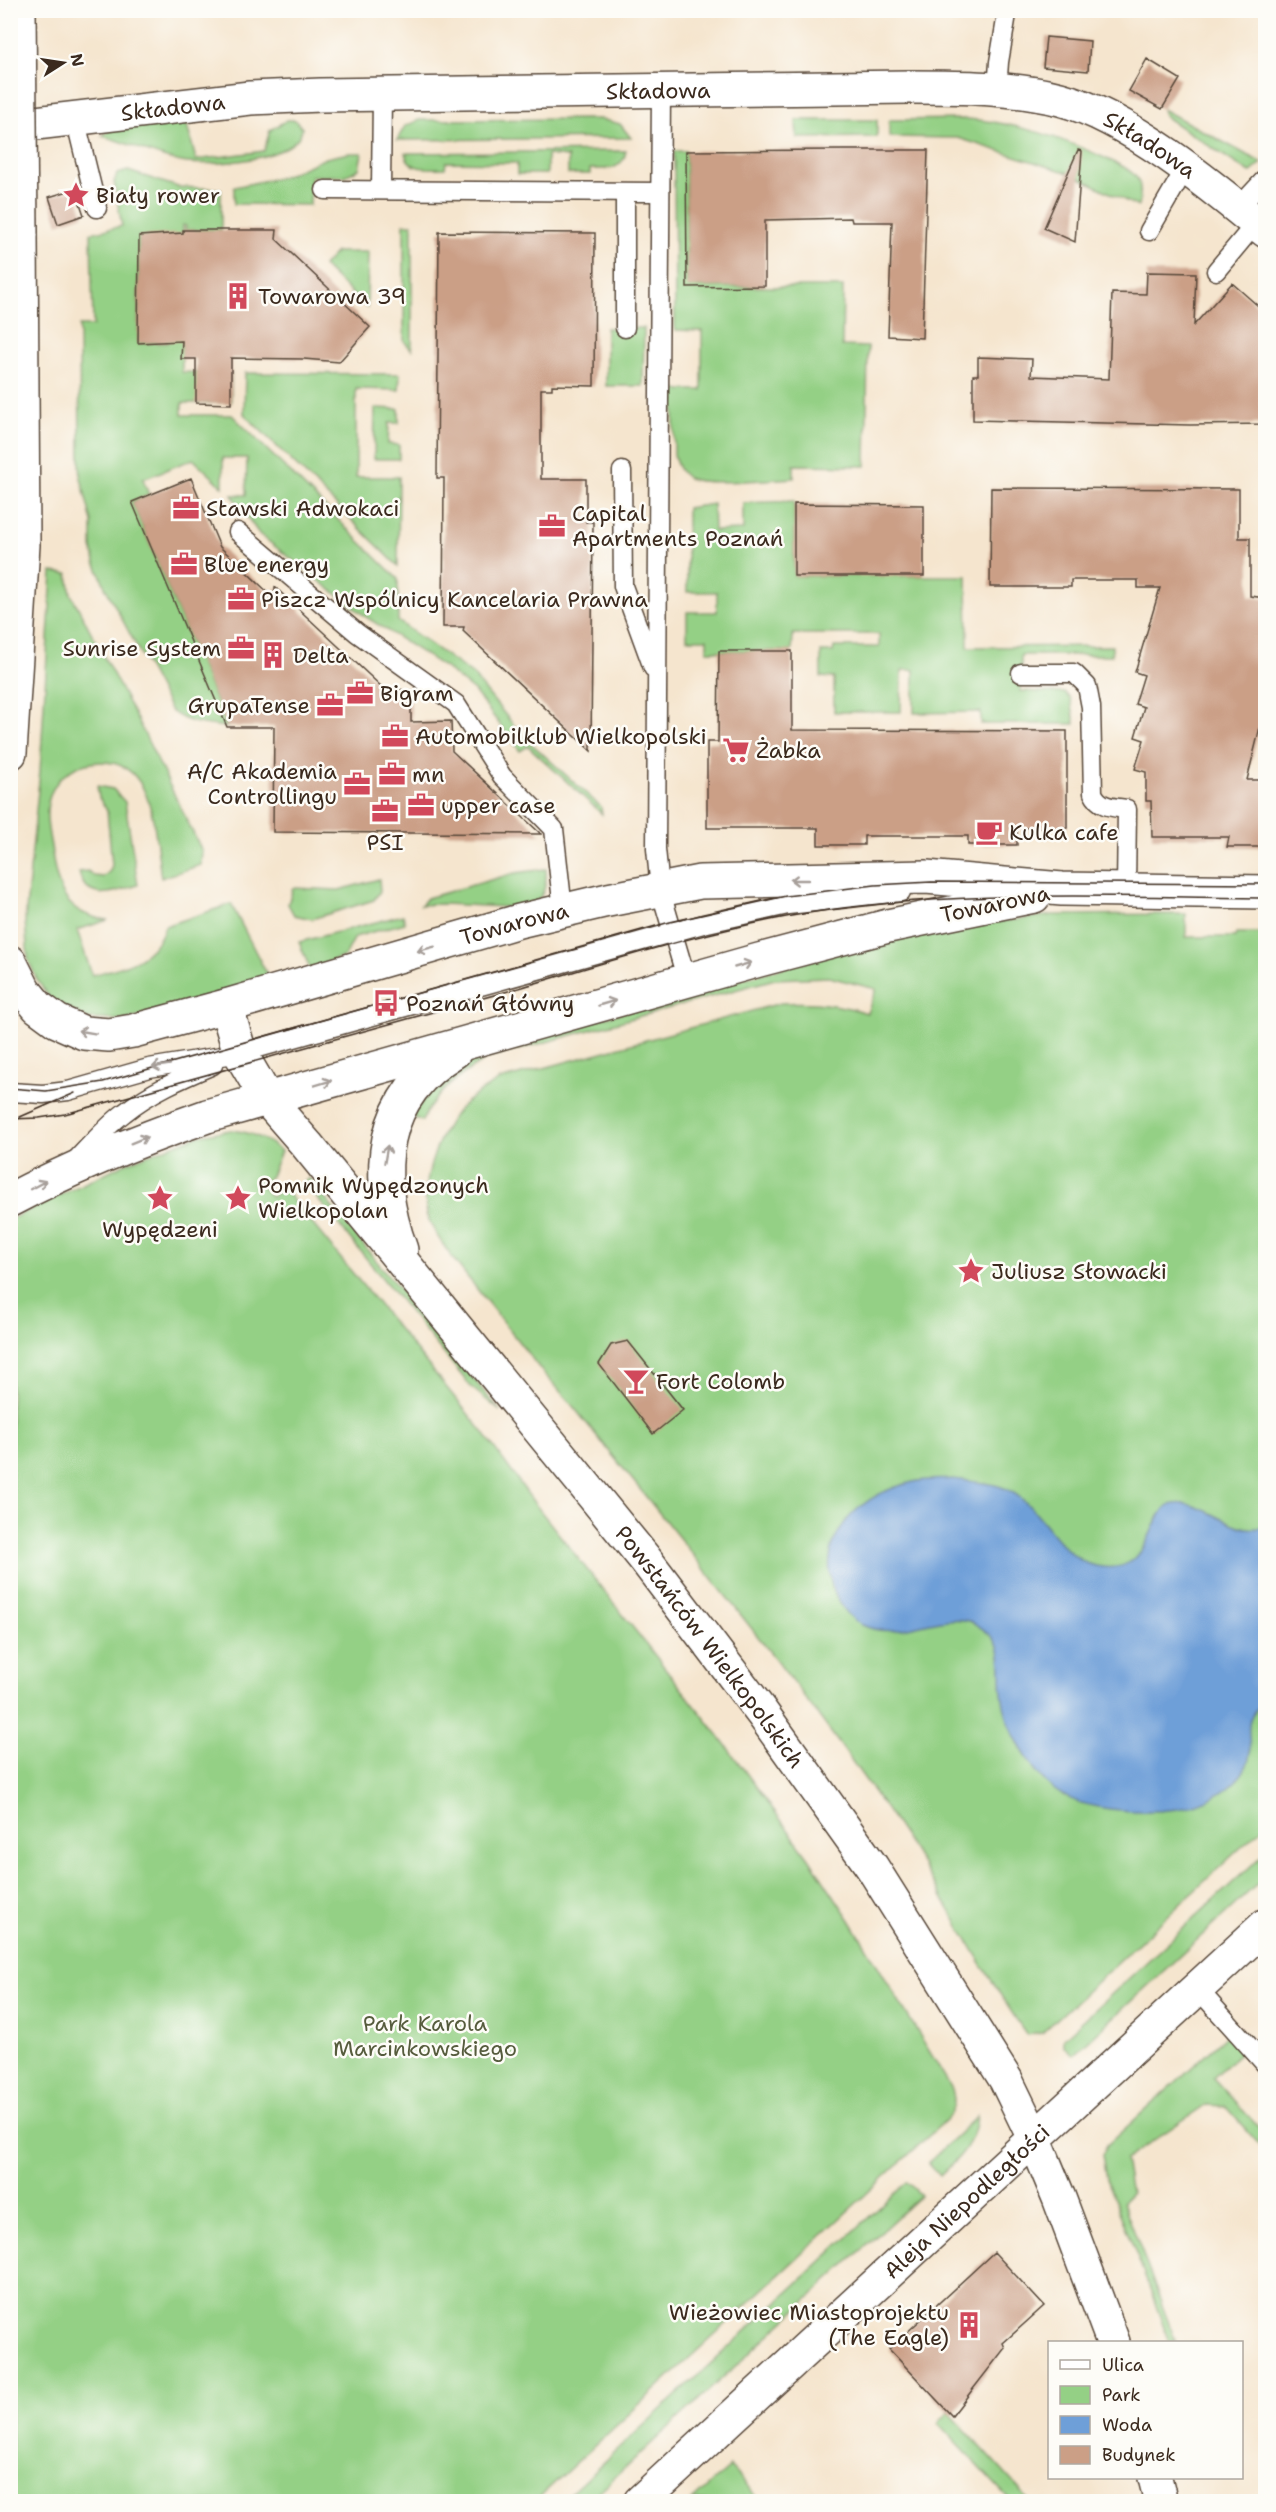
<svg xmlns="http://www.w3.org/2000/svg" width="1276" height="2512" font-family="'Shantell Sans',sans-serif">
<rect width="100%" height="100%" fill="#fdfcf7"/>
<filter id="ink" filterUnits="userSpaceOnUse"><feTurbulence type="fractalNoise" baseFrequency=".0167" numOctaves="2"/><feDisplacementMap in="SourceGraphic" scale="12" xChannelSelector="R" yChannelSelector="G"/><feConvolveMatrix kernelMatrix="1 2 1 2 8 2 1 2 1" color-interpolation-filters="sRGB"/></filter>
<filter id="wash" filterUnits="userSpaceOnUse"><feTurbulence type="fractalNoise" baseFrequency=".008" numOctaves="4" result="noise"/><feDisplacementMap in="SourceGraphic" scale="24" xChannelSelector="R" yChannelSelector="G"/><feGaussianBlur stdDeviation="1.35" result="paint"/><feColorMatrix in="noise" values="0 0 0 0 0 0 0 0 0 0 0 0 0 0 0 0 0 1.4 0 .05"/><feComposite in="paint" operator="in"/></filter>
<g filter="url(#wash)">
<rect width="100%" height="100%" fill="#f5e5ce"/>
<path fill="#94d085" stroke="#687d52" stroke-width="1.5" d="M1162 109 1262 163 1250 173 1164 116Z
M600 119 620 124 631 138 397 140 405 126 419 120Z
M968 119C1018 123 1062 138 1107 159 1117 164 1132 169 1138 180 1142 188 1140 198 1138 207L1072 174 958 138 889 137V120Z
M287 120H295L302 128C299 161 207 167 181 162 154 156 129 143 102 136L112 129 186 121 196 160 264 151 270 130Z
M796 120H877V137L797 138Z
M626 151C623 171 607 169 590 169V174H568V157L547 155V174H517V163L446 162 445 168C430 168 409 172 405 153Z
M674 151H686L687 287H843L842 346 868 347 866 466 794 465V478C773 479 703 486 688 478 679 472 676 464 674 454V390H702V331L675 330Z
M349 153H362L359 169 345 176H311L310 205 234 204V187L282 177 326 158Z
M128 171 178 187 221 189V230H185L186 226 183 225 182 247 139 236 138 343H167V333H182V372L231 373V403H182V415H232L398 579V621L472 674 521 734 601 807 602 814 528 746 520 751 474 691 444 667 366 617 259 534 232 495H246L247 458H223V487L193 459 143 479 149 495 132 502 227 727C207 725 187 724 171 711L106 589 95 562 92 547V522L81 478 80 465 79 326H93L91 233 122 226 114 182 117 174Z
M404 224H412V350L404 341Z
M336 252H368L367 308 323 266Z
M606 328H644L643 386H606Z
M245 373 400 374 399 390 356 389V477H399L398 566 244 414Z
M375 408 399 409V423H389L388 444 399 445V459H374Z
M794 501V576H967L968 647 1112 646V655H1021V691L1065 693 1071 700 1075 724H981V712L914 713V670H902L901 712H834V678L821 677V652H833L834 647H879V634H793L792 651H707V639H687V612H717V592H687V508L713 504 714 531 743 530V503Z
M52 572 68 574 71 594 144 733 202 851 201 865 161 878C154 832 156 748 86 764 70 768 55 780 50 796 44 812 48 830 51 846 57 886 61 914 108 920L77 930 92 975C124 967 154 960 165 926L231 904 270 980 126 1020 88 1019 51 1000 37 980 28 959 25 920 40 771Z
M97 786 113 789 125 802 138 885C116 892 86 905 79 872L88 871 94 876 103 877 110 871 112 865 107 810 99 798Z
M546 869C547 888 543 900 526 908L443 904 421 905 427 898 515 873Z
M379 879 380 891 374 900 312 919 294 915 288 904 293 888 339 890Z
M1186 914V937H1235L1236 933H1265V1825L1042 2033 1027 2035C980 1968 944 1895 898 1827 797 1678 680 1540 568 1400L544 1374 451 1256C443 1244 434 1233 429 1220 418 1188 437 1135 458 1110 470 1097 485 1089 500 1080L781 1003C811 1001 838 1003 867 1013L876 989 829 977 775 979 488 1058C461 1074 435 1092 422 1121L412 1117C428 1088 455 1065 484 1051L821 957 937 930 1052 915Z
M403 915 405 923 358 936 354 939 345 956 310 969 299 942Z
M231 1130C250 1132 266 1138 281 1151L271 1176 261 1185 272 1197 283 1188 483 1432 535 1504 719 1736 809 1858 850 1920 951 2087C956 2101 955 2108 946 2120L535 2501 11 2502V1219L126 1163 200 1135Z
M309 1178 318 1190 500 1411 471 1387 304 1182Z
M1265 1853V1877L1073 2055 1064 2046V2038Z
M1226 2036H1230L1241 2048 1239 2053 1213 2078 1265 2134V2151L1225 2106 1205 2105 1125 2160 1131 2194 1123 2202 1176 2342H1169L1149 2286 1106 2179 1102 2155 1107 2145Z
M977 2116C975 2143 959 2158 940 2176L928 2163Z
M907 2182 921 2195 589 2501H562Z
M949 2412 1030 2501H1011L938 2423Z
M730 2467 757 2497 752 2501H692Z"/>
<path fill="#6e9fd8" stroke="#54647b" stroke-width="1.5" d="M954 1479C972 1482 996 1482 1012 1492 1044 1511 1058 1557 1096 1566 1156 1578 1144 1512 1174 1504 1195 1499 1226 1525 1247 1528 1253 1529 1260 1528 1265 1527V1703C1235 1719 1258 1745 1246 1767 1235 1790 1202 1805 1178 1809 1142 1814 1080 1812 1051 1787 1038 1776 1030 1763 1021 1748 1011 1731 1004 1713 1002 1693 999 1674 1006 1646 988 1633 983 1629 975 1623 969 1621 933 1613 898 1642 862 1625 847 1617 835 1599 831 1582 821 1529 865 1493 913 1482 926 1479 941 1480 954 1479Z"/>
<g id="blocks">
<path fill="#cb9f86" d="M1046 37 1090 41 1088 71 1043 67Z
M1147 59 1180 79 1162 109 1129 91Z
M844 150H928L922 338 888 336 892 222H852L851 218 765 220V286L687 287 686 151Z
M1078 150 1082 151 1075 242 1044 228Z
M75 189 84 215 58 224 49 197Z
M183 230H277L276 239 370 327 339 362 304 359 231 358V404L196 403V359H181L182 341 138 343 139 236 183 233Z
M439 232 595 233 594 386 552 385V389H541V479H586V522H593L591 751 463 631 464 627H443L444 478H437Z
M1147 272 1196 273 1194 325 1232 283 1266 313V424L1190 425 973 420V375H978V357L1032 359 1031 376 1109 379 1112 293 1146 294Z
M191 478 220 547 274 598 275 587 384 689 411 690V722L451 721 452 751 541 834 273 832 274 727H227L132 502Z
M991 488 1239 489V538H1250V596L1266 598V719H1262L1247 780H1266V847H1227L1229 837H1152L1151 801H1146V772L1135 769 1144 740 1135 737 1144 707 1135 704 1144 675 1135 672 1160 588H1138V580H1071V587H990Z
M794 504 924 505V576H794Z
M719 651H792V730L1067 731V828H1017V845H968V836H864V845H818V828H707V742H718Z
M628 1341 683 1410 653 1434 599 1364 611 1345Z
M994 2252 1044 2306 1003 2343 1005 2348 952 2416 889 2349Z"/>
</g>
</g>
<g filter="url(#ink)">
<use href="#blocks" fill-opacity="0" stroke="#574638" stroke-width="1.5"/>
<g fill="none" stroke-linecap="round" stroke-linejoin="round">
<defs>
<path id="service" d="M661 90 656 849 660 889 687 981
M997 90 999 62 1007 14 1010 10
M75 118 97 208
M325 190 660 192
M381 190 382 94
M1239 207 1266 178
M1149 231 1185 169
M1216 271 1256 223 1264 220
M625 328V192
M622 471 623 586 653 668
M238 532 357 633 456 704 502 776 554 829 563 910
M1021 673H1074L1087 686 1091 707 1093 793C1100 808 1113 807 1127 809L1126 890
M10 1092 43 1094 68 1091 149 1068 240 1053 703 924 788 905 901 892
M77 1159C92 1143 107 1126 124 1113 150 1092 182 1078 213 1065
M1197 1988 1266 2065"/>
<g id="minor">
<path id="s1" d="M10 126 250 98 321 95 910 87C960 87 1011 87 1060 99 1128 117 1212 186 1266 231"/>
<path id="s2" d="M10 962 24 990 38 1007 57 1021 84 1033 109 1035 133 1031 226 1006 519 921 608 900 700 882 926 877 1062 889 1266 892"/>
<path id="s3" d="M226 1006 240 1053 246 1063 267 1099 307 1145 645 1559 762 1713 872 1867 1006 2080 1034 2138 1059 2198 1113 2342"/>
<path d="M10 1200C74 1166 139 1140 207 1116L759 960 888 926 1034 896"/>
<path d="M401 1250C373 1173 379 1097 455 1051"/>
<path d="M1155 2478 1161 2502"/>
</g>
<g id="tertiary">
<path d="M10 753 23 545 21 234"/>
<path id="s4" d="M640 2502 1266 1925"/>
</g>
</defs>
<use href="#service" stroke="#574638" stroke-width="21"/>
<use href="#minor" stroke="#574638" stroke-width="36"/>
<use href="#tertiary" stroke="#574638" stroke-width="36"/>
<use href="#service" stroke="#fff" stroke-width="18"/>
<use href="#minor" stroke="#fff" stroke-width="33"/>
<use href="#tertiary" stroke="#fff" stroke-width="33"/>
<path stroke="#3b2a1e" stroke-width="1.5" d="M10 1088 46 1091 103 1082 670 922 786 896 875 885 931 882 1266 884
M20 1117 75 1093
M10 1119 39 1118 65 1114C212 1073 359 1033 505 992 612 961 718 926 828 910 973 890 1120 897 1266 898"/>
<defs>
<path id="tertiary-bridge" d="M19 10 21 234"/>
</defs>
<use href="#tertiary-bridge" stroke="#574638" stroke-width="36" stroke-linecap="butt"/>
<use href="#tertiary-bridge" stroke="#fff" stroke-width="33"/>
</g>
<defs><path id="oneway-shaft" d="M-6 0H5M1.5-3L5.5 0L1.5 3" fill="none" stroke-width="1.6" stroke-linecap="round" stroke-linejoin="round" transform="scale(1.5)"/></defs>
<g stroke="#a79f9a">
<use href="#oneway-shaft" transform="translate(799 880) rotate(180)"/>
<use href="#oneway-shaft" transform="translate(426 949) rotate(165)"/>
<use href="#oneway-shaft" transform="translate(743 965) rotate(-16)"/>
<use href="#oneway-shaft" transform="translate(607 1003) rotate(-16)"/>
<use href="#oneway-shaft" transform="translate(87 1032) rotate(-170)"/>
<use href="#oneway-shaft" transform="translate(161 1066) rotate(171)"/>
<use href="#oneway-shaft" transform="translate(323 1083) rotate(-17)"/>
<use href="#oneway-shaft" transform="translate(139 1140) rotate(-22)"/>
<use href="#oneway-shaft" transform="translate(386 1154) rotate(-80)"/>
<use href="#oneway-shaft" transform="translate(38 1185) rotate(-28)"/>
</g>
</g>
<defs>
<symbol id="sight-bare" viewBox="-9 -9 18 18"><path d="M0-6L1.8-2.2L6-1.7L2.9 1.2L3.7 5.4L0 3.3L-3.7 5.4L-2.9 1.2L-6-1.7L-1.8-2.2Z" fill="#d1495b" stroke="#fdfcf7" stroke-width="2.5" paint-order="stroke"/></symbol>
<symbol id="building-bare" viewBox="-9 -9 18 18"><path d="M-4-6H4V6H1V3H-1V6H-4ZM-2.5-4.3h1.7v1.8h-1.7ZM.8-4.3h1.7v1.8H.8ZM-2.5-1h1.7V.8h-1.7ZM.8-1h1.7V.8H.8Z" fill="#d1495b" stroke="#fdfcf7" stroke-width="2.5" paint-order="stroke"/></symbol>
<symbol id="office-bare" viewBox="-9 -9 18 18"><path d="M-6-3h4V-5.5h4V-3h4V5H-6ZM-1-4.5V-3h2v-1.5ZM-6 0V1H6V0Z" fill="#d1495b" stroke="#fdfcf7" stroke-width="2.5" paint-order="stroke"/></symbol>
<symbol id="supermarket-bare" viewBox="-9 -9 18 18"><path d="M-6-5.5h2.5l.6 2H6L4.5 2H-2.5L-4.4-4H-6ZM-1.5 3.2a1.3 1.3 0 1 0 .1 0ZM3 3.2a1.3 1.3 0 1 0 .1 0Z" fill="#d1495b" stroke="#fdfcf7" stroke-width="2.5" paint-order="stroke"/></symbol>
<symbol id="cafe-bare" viewBox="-9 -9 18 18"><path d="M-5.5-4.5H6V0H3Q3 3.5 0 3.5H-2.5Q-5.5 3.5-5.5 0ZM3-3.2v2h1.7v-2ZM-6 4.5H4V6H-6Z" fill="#d1495b" stroke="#fdfcf7" stroke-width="2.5" paint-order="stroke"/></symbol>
<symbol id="bus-bare" viewBox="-9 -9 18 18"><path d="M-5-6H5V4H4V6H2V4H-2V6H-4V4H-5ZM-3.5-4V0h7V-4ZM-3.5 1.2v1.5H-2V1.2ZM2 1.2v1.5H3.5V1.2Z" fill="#d1495b" stroke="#fdfcf7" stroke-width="2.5" paint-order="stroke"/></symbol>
<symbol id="bar-bare" viewBox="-9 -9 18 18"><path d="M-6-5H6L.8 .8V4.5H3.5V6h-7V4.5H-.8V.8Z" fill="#d1495b" stroke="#fdfcf7" stroke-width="2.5" paint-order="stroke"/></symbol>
</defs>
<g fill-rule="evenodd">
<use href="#sight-bare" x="57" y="176" width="38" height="38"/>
<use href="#building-bare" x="219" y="277" width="38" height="38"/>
<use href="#office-bare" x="167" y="489" width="38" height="38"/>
<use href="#office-bare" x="533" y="507" width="38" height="38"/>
<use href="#office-bare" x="165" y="545" width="38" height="38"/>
<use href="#office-bare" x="222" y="580" width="38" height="38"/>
<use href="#office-bare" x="222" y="629" width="38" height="38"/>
<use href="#building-bare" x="254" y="636" width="38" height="38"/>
<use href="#office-bare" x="341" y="674" width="38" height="38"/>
<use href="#office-bare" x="311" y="686" width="38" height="38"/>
<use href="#office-bare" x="376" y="717" width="38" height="38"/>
<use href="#supermarket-bare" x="717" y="731" width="38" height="38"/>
<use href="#office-bare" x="373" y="755" width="38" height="38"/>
<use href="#office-bare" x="338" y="765" width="38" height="38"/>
<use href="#office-bare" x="402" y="786" width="38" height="38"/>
<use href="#office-bare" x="366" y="792" width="38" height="38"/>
<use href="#cafe-bare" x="970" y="813" width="38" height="38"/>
<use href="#bus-bare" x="367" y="984" width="38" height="38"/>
<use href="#sight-bare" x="141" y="1179" width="38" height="38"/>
<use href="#sight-bare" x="219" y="1179" width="38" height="38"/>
<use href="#sight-bare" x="952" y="1252" width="38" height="38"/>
<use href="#bar-bare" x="617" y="1362" width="38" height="38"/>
<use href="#building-bare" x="950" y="2306" width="38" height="38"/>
</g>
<g text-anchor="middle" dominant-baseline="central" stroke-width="5" stroke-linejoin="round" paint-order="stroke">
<g font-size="22" fill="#3b2a1e" stroke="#fdfcf7">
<text stroke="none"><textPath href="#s1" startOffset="650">Składowa</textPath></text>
<text stroke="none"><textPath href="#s1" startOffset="164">Składowa</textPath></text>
<text stroke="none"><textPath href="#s1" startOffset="1154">Składowa</textPath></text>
<text transform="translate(995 904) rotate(-12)">Towarowa</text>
<text stroke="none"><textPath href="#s2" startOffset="552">Towarowa</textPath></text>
<text stroke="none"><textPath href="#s3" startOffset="807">Powstańców Wielkopolskich</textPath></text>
<text stroke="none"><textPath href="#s4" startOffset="444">Aleja Niepodległości</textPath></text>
</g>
<g font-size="22" fill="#3b2a1e" stroke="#fdfcf7" text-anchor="start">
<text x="96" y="195">Biały rower</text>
<text x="258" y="296">Towarowa 39</text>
<text x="206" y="508">Stawski Adwokaci</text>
<text x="572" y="513">Capital<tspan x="572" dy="25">Apartments Poznań</tspan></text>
<text x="204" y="564">Blue energy</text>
<text x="261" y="599">Piszcz Wspólnicy Kancelaria Prawna</text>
<text x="221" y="648" text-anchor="end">Sunrise System</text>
<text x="293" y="655">Delta</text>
<text x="380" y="693">Bigram</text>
<text x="310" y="705" text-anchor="end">GrupaTense</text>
<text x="415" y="736">Automobilklub Wielkopolski</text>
<text x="756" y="750">Żabka</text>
<text x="337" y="771" text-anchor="end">A/C Akademia<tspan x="337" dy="25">Controllingu</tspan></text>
<text x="412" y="774">mn</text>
<text x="441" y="805">upper case</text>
<text x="1009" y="832">Kulka cafe</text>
<text x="385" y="842" text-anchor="middle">PSI</text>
<text x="406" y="1003">Poznań Główny</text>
<text x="258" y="1185">Pomnik Wypędzonych<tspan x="258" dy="25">Wielkopolan</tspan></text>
<text x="160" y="1229" text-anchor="middle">Wypędzeni</text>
<text x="991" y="1271">Juliusz Słowacki</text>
<text x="656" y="1381">Fort Colomb</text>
<text x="949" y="2312" text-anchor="end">Wieżowiec Miastoprojektu<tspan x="949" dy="25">(The Eagle)</tspan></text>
</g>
<g font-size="22" fill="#565c3d" stroke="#fdfcf7">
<text x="425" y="2023">Park Karola<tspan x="425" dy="25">Marcinkowskiego</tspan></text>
</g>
</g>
<rect width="1276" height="2512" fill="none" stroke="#fdfcf7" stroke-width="36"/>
<rect x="1048" y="2341" width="195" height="138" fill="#fdfcf7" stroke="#afa8a0" stroke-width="1.5"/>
<rect x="1060" y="2360" width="30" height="9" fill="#ffffff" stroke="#afa8a0" stroke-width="1.5"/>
<text x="1102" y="2371" font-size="18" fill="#3b2a1e">Ulica</text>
<rect x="1060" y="2386" width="30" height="18" fill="#94d085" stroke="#afa8a0" stroke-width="1.5"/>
<text x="1102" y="2401" font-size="18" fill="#3b2a1e">Park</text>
<rect x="1060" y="2416" width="30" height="18" fill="#6e9fd8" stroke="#afa8a0" stroke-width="1.5"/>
<text x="1102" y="2431" font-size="18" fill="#3b2a1e">Woda</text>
<rect x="1060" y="2446" width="30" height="18" fill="#cb9f86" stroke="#afa8a0" stroke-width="1.5"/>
<text x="1102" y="2461" font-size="18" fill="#3b2a1e">Budynek</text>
<g transform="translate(63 63) rotate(78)" stroke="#fdfcf7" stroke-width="4.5" paint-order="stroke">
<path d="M0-4.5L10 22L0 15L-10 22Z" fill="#3b2a1e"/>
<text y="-9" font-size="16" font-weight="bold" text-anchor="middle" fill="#3b2a1e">N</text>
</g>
</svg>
